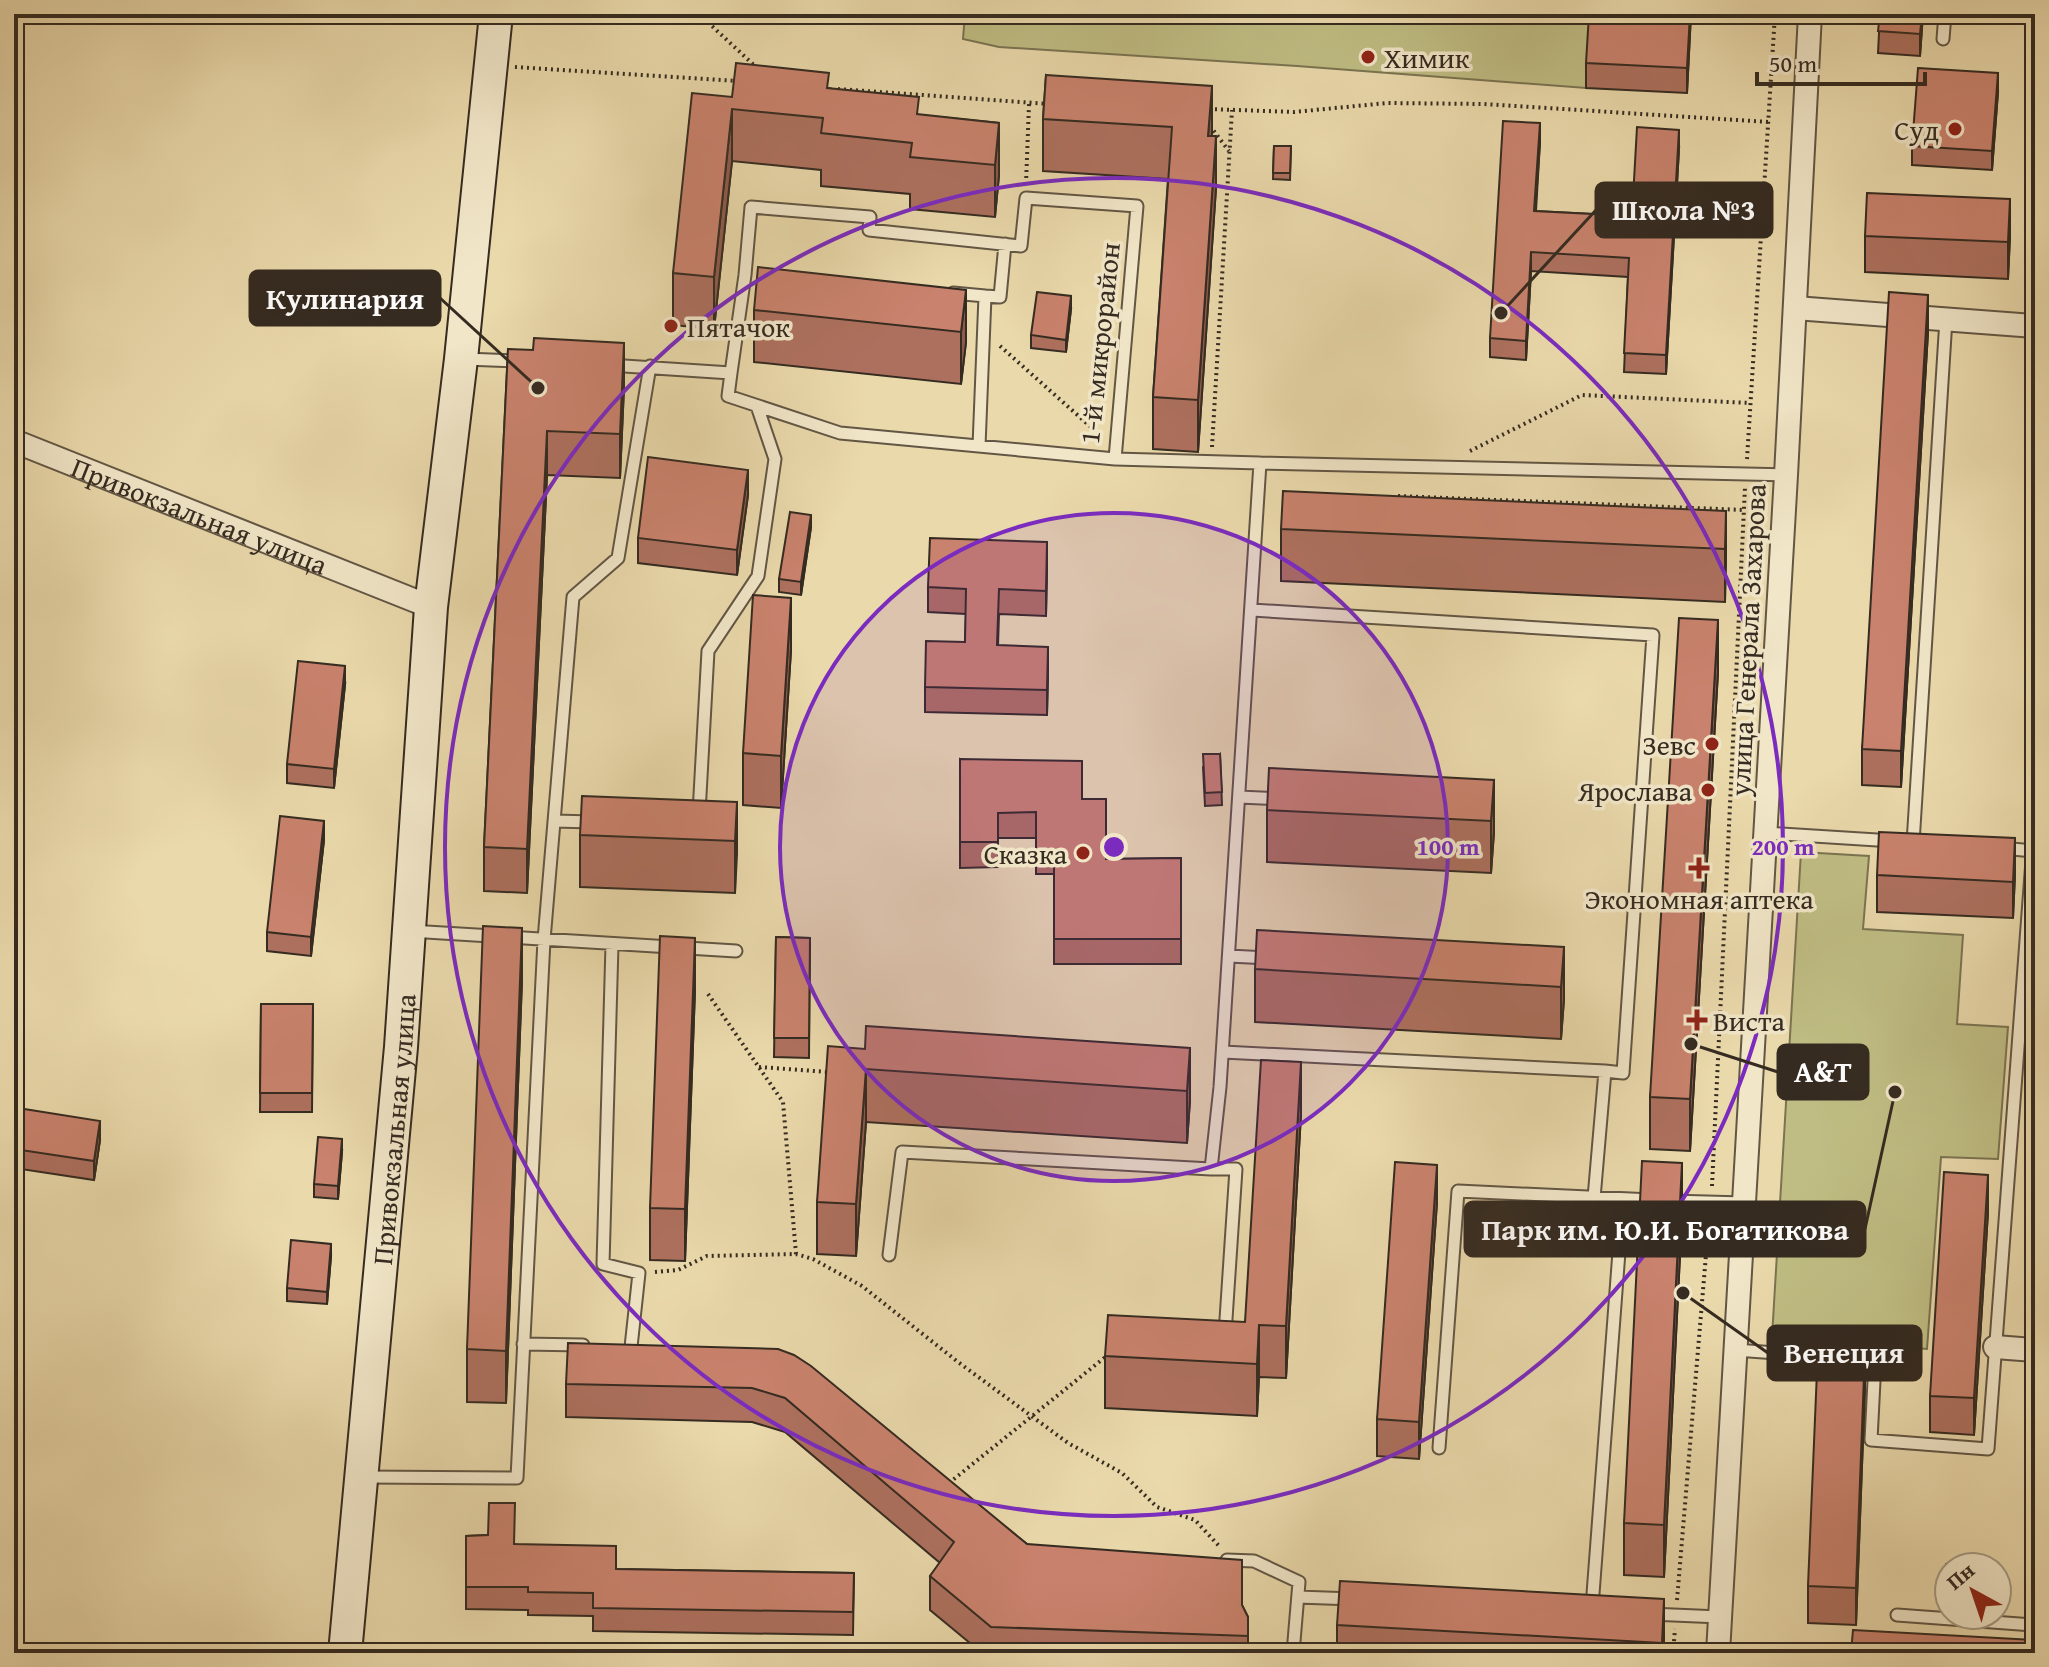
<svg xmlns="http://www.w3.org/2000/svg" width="2049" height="1667" font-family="'Gentium Book Plus',serif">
<rect width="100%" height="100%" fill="#ead9ab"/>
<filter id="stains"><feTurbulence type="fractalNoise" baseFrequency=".0025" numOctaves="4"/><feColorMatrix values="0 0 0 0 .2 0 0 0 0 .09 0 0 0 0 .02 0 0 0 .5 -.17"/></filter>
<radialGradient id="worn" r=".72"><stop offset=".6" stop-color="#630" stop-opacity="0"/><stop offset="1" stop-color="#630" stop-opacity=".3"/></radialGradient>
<path fill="#bfbd83" stroke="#7a7452" stroke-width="2" d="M965 14H1590L1586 88 1297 66 999 47 963 39Z
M1801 852 1869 856 1863 929 1963 935 1957 1024 2008 1027 1998 1159 1941 1157 1927 1349 1772 1337Z"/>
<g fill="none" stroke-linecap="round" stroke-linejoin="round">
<defs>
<path id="lane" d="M1943 39 1945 14
M953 293 985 296 979 446
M985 296 1000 297 1005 244
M465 359 520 361
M609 365 731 373 728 396 840 433 1115 459 1137 206 1026 198 1021 246 869 230 870 217 751 207 745 275 731 373
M1115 459 1260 463
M1252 610 1653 635 1623 1073 1605 1071 1594 1198
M1239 797 1283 799
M699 813 708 651 758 576 775 459 757 406
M554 821 593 822
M1765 833 1893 841
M1913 843 1946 319
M2002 848 2033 851
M410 931 736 951
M612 945 603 1264 639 1273 631 1347
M1229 956 1268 958
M1223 1052 1605 1071
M1670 1201 1744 1203
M889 1255 902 1152 1211 1169
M1225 1334 1236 1169H1211L1220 1087 1260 463 1786 475
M523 1344 583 1345
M1735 1350 1830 1357
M1852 1359 1875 1361 1871 1440 1988 1449 2035 820
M1439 1448 1458 1191 1652 1200
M364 1477 517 1478 544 940 573 597 618 558 650 366
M1227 1560 1254 1561 1299 1582 1293 1653
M1298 1597 1353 1599
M1592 1607 1623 1199
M1650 1614 1720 1617
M1897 1615 2033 1625 2035 1593"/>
<g id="street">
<path d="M1795 308 2035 326"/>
<path id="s1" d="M14 441 431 607"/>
<path d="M1995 1347 2035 1350"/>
<path d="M1718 1653 1786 475 1810 14"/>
</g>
<g id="secondary">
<path id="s2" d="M345 1653 401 1047 431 607 461 359 496 14"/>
</g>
</defs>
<use href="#lane" stroke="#625644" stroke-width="15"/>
<use href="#street" stroke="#625644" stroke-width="26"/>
<use href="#secondary" stroke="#352b21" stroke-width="36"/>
<path stroke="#352b21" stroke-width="4" stroke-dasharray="2 4" stroke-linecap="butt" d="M699 14 756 67
M515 67 738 81
M838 89 1049 104
M1209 109 1294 112 1387 103 1484 104 1768 122
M1210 126 1229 151
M1026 184 1029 104
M1000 346 1101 436
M1212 447 1232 110
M1470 451 1582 395 1750 403
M1747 459 1775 14
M1398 496 1744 510
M708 994 783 1102 796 1254
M759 1067 828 1072
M1712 1186 1745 487
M655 1272 678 1270 707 1256 796 1254 813 1259 862 1286 958 1362 1068 1443 1122 1473 1157 1507 1195 1520 1219 1546
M949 1483 1109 1354
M1677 1600 1709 1219
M1673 1653 1675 1629"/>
<use href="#lane" stroke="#f1e6c8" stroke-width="11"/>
<use href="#street" stroke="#f1e6c8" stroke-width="22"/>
<use href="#secondary" stroke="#f1e6c8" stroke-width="32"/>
</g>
<path fill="#ad705e" stroke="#352b21" stroke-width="2" d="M1332 14H1370V22L1332 20Z
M1691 14 1687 93 1586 88V63Z
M1880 14H1923L1920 56 1878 53Z
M1046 75 1212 136 1216 188 1198 452 1153 449V397L1168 179 1043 171V119Z
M829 88 919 115 999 123V175L995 217 910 209V194L821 186V170L732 161 714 329 673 325V273L732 97Z
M1998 92 1992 170 1912 165V146Z
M1540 142 1536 211 1632 216 1679 149 1666 374 1624 372 1628 277 1531 271 1526 360 1490 357V338Z
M1274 146H1291L1290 180 1273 179Z
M1865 236H2010L2008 279 1865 272Z
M966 290V342L961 384 754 362V310Z
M1071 309 1066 352 1031 348V335Z
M1928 332 1901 787 1862 785V749Z
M508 349 624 387 620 478 547 475 527 893 484 891V847Z
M748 495 737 575 638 563V538Z
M1726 511 1725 602 1281 581V529Z
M811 527 801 595 779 592V579Z
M1047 567 1046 616 999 614 998 646 1048 672 1047 715 925 712V687L965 642 966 614 928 612V587Z
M791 650 781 808 743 805V753Z
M1718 672 1690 1151 1650 1149V1097Z
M345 685 334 788 287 783V764Z
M1220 754 1222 805 1205 806 1203 767Z
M960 759 1082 799 1106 859 1181 858V964H1054V874H1036V838H998V867L960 868Z
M1494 780V832L1491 873 1267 862V810Z
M737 802 735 893 580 887V835Z
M324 840 311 956 267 951V932Z
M2015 874 2013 918 1877 912V875Z
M776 937 810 938 809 1058 774 1057Z
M1564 947V999L1561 1039 1255 1022V969Z
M522 980 506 1403 467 1402V1349Z
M695 990 685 1261 650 1260V1208Z
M261 1004H313L312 1112H260Z
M1190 1048V1100L1187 1143 866 1122 856 1256 817 1254V1202L865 1049Z
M1301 1114 1286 1378 1259 1377 1257 1416 1105 1408V1356L1245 1322Z
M14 1134 100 1140 94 1180 14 1168Z
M342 1152 338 1199 314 1197V1184Z
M1437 1202 1419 1459 1377 1456V1419Z
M1988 1212 1974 1435 1930 1432V1396Z
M1682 1215 1664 1577 1624 1575V1523Z
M331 1256 327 1304 287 1301V1288Z
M778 1349 1027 1544 1242 1605 1248 1617V1653H982L930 1610V1576L940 1563 785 1432 752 1422 566 1417V1384Z
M1865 1386 1856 1625 1808 1623V1586Z
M488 1535 515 1544 616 1569 854 1573 853 1635 593 1631V1616L528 1615V1610L466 1609V1536Z
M1949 1567V1594H1944V1587Z
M1664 1599V1653H1337V1625Z"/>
<path fill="#8d5b4c" stroke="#352b21" stroke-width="2" d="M1690 14H1691L1687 93V68Z
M1922 14H1923L1920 56V34Z
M1998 73V92L1992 170V151Z
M1212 86V138L1208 136Z
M732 109V161L714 329V277Z
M999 123V175L995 217V165Z
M1540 123V142L1534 230V211Z
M1679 130V149L1666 374V355Z
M1216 136V188L1198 452V400Z
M2010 199V236L2008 279V242Z
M1531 252V271L1526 360V341Z
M966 290V342L961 384V332Z
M1928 295V332L1901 787V751Z
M1071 296V309L1066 352V340Z
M624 343V387L620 478V434Z
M547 431V475L527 893V849Z
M748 470V495L737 575V550Z
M1726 511V563L1725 602V549Z
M811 515V527L801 595V582Z
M1047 542V567L1046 616V591Z
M791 598V650L781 808V756Z
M1718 620V672L1690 1151V1099Z
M1048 647V672L1047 715V690Z
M345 666V685L334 788V769Z
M1494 780V832L1491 873V821Z
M737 802V854L735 893V841Z
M324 821V840L311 956V937Z
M2015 838V874L2013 918V882Z
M522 928V980L506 1403V1351Z
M695 938V990L685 1261V1209Z
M1564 947V999L1561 1039V987Z
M1190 1048V1100L1187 1143V1091Z
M1301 1062V1114L1286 1378V1326Z
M866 1069V1122L856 1256V1204Z
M100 1121V1140L94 1180V1161Z
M342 1139V1152L338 1199V1186Z
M1682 1163V1215L1664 1577V1525Z
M1437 1165V1202L1419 1459V1422Z
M1988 1175V1212L1974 1435V1398Z
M331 1244V1256L327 1304V1292Z
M1259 1325V1377L1257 1416V1364Z
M1865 1349V1386L1856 1625V1588Z
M1664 1599V1653H1662V1643Z"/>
<path fill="#c9826d" stroke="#352b21" stroke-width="2" d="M1338 14H1370V16Z
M1589 14H1690L1687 68 1586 63Z
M1880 14H1922L1920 34 1878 31Z
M736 63 829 73 827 88 919 97 917 114 999 123 995 165 910 157 912 143 821 133 823 118 732 109 714 277 673 273 692 93 732 97Z
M1918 68 1998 73 1992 151 1912 146Z
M1046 75 1212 86 1208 136H1216L1198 400 1153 397 1172 127 1043 119Z
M1503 121 1540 123 1534 211 1632 216 1637 127 1679 130 1666 355 1624 353 1629 258 1531 252 1526 341 1490 338Z
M1274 146H1291L1290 173H1273Z
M1867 193 2010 199 2008 242 1865 236Z
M758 267 966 290 961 332 754 310Z
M1037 292 1071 296 1066 340 1031 335Z
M1889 292 1928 295 1901 751 1862 749Z
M534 338 624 343 620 434 547 431 527 849 484 847 508 349 533 350Z
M648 457 748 470 737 550 638 538Z
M1283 491 1726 511 1725 549 1281 529Z
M790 512 811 515 801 582 779 579Z
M930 538 1047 542 1046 591 999 589 997 645 1048 647 1047 690 925 687 926 641 965 642 966 589 928 587Z
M753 595 791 598 781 756 743 753Z
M1679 618 1718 620 1690 1099 1650 1097Z
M298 661 345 666 334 769 287 764Z
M1203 754H1220L1222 792 1205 793Z
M960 759 1082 761V799H1106V859L1181 858V939H1054V849H1036V812L998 813V842H960Z
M1269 768 1494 780 1491 821 1267 810Z
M582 796 737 802 735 841 580 835Z
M280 816 324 821 311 937 267 932Z
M1879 832 2015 838 2013 882 1877 875Z
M483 926 522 928 506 1351 467 1349Z
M1257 930 1564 947 1561 987 1255 969Z
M660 936 695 938 685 1209 650 1208Z
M776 937 810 938 809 1038H774Z
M261 1004H313L312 1093H260Z
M866 1026 1190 1048 1187 1091 866 1069 856 1204 817 1202 828 1046 865 1049Z
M1261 1060 1301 1062 1286 1326 1259 1325 1257 1364 1105 1356 1108 1315 1245 1322Z
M18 1108 100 1121 94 1161 14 1149V1134Z
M318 1137 342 1139 338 1186 314 1184Z
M1642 1161 1682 1163 1664 1525 1624 1523Z
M1395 1162 1437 1165 1419 1422 1377 1419Z
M1944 1172 1988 1175 1974 1398 1930 1396Z
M291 1240 331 1244 327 1292 287 1288Z
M568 1343 778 1349 794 1355 811 1366 1027 1544 1242 1560V1605L1248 1617V1636L991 1627 930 1576 954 1542 785 1398 752 1388 566 1384Z
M1818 1347 1865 1349 1856 1588 1808 1586Z
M489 1503H515L514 1544 616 1546V1569L854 1573 853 1612 593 1608V1593L528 1592V1587H466V1536L488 1535Z
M1946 1564 1963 1565V1567H1949V1588L1944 1587Z
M1340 1581 1664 1599 1662 1643 1337 1625Z
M1853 1630 2034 1640 2033 1653H1851Z"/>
<circle cx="1114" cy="847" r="334" fill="#7b2cbf" fill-opacity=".12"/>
<g fill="none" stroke="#7b2cbf" stroke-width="4">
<circle cx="1114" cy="847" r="334"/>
<circle cx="1114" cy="847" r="669"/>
</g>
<g fill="#8f2418" stroke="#f1e6c8" stroke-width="3">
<circle cx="1368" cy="57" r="8"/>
<circle cx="1955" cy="129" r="8"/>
<circle cx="671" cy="326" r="8"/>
<circle cx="1712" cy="744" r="8"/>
<circle cx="1708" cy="790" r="8"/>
<circle cx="1083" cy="853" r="8"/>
<path d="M1695 856h8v8h8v8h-8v8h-8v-8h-8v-8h8z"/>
<path d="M1693 1008h8v8h8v8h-8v8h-8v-8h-8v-8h8z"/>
</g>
<g text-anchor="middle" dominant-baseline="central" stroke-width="7" stroke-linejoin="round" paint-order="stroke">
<g font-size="28" fill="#352b21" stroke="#f1e6c8" text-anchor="end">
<text x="1384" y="57" text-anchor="start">Химик</text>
<text x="1939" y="129">Суд</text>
<text x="687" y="326" text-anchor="start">Пятачок</text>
<text x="1696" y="744">Зевс</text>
<text x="1692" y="790">Ярослава</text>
<text x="1067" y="853">Сказка</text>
<text x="1699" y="898" text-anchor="middle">Экономная аптека</text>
<text x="1713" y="1020" text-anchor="start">Виста</text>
</g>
<g font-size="28" fill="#352b21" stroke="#f1e6c8">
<text transform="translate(1099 343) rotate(-84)">1-й микрорайон</text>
<text stroke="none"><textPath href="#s1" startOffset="200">Привокзальная улица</textPath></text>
<text transform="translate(1747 640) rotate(-87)">улица Генерала Захарова</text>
<text stroke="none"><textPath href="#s2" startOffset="526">Привокзальная улица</textPath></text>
</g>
</g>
<circle cx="1114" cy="847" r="12" fill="#7b2cbf" stroke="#f1e6c8" stroke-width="4"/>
<g font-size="24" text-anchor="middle" font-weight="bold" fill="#7b2cbf" stroke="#f1e6c8" stroke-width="7" stroke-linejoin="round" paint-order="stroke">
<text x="1448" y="855">100 m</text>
<text x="1783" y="855">200 m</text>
</g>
<path fill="none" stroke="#352b21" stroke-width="3" d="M1501 313L1596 210M538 388L440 298M1691 1044L1778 1072M1895 1092L1865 1229M1683 1293L1768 1353"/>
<g fill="#352b21" stroke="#f1e6c8" stroke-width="3">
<circle cx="1501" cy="313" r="8"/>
<circle cx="538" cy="388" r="8"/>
<circle cx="1691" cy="1044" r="8"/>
<circle cx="1895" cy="1092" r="8"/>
<circle cx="1683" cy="1293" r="8"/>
</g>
<g fill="#352b21" stroke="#352b21" stroke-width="3">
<rect x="1596" y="183" width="176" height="54" rx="8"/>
<rect x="250" y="271" width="190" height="54" rx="8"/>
<rect x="1778" y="1045" width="90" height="54" rx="8"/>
<rect x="1465" y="1202" width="400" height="54" rx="8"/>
<rect x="1768" y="1326" width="153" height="54" rx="8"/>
</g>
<g font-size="30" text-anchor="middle" font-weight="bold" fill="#fff">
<text x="1684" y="220">Школа №3</text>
<text x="345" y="309">Кулинария</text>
<text x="1823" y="1082">A&amp;T</text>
<text x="1665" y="1240">Парк им. Ю.И. Богатикова</text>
<text x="1844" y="1363">Венеция</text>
</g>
<rect width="2049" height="1667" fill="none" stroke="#ead9ab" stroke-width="48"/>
<rect x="16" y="16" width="2017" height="1635" fill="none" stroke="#352b21" stroke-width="4"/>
<rect x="24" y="24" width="2001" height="1619" fill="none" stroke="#352b21" stroke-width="2"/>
<g transform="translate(1973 1591) rotate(320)"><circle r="38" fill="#f1e6c8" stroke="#a69b85" stroke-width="2"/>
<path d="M0-6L14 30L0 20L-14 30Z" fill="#8f2418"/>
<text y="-12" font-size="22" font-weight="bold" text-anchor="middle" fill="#352b21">Пн</text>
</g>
<path d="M1757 72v12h168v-12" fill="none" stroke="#352b21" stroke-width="4"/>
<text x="1769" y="72" font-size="24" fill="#352b21" stroke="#f1e6c8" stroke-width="6" paint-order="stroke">50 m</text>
<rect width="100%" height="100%" filter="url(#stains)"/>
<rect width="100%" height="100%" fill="url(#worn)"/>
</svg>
